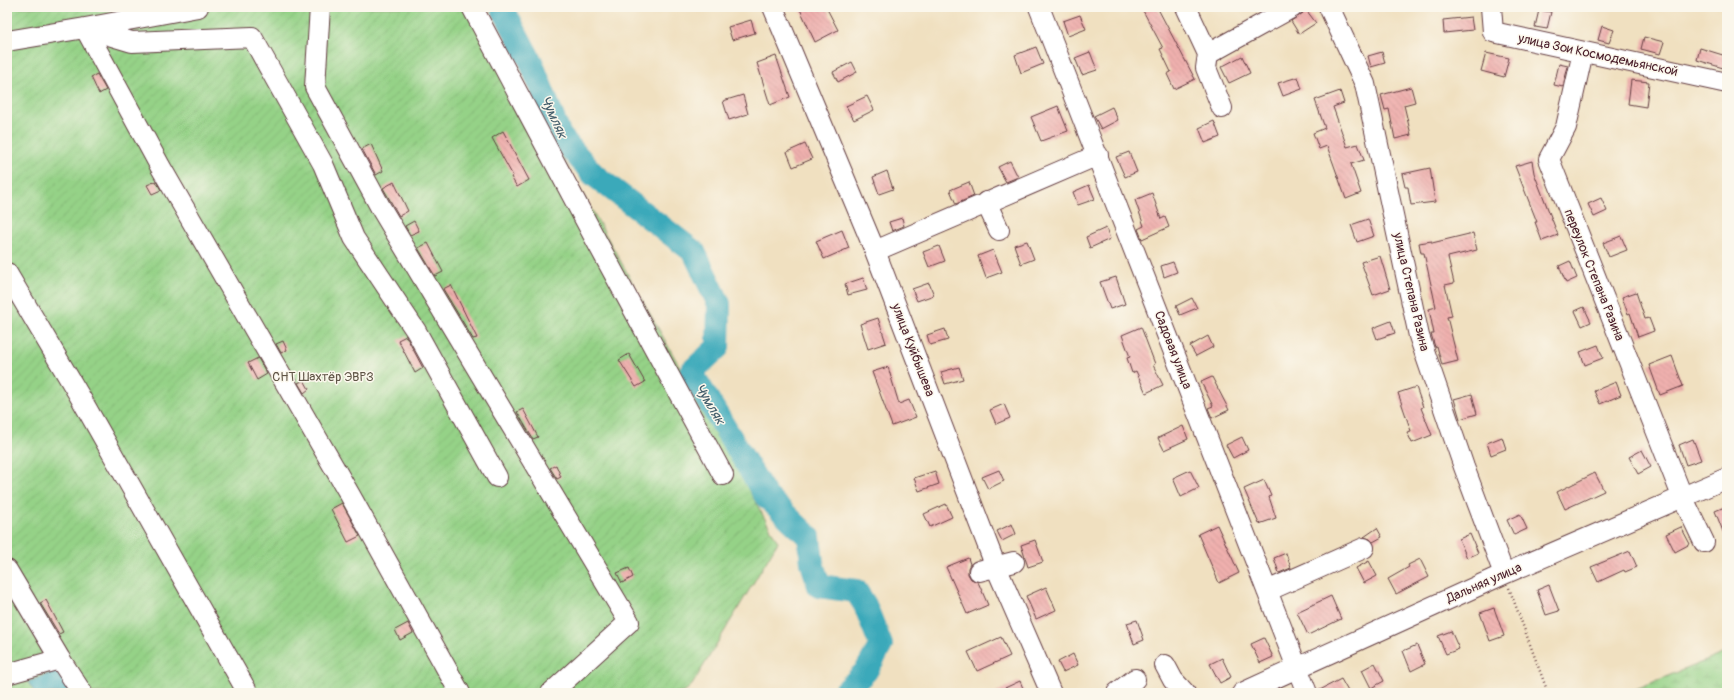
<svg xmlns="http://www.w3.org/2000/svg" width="1734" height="700" font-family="Pangolin,sans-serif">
<defs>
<pattern id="wetland-marsh" width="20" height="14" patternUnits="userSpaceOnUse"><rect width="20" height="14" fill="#95d287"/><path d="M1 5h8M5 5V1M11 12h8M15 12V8" fill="none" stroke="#82b475"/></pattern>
<pattern id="garden-furrows" width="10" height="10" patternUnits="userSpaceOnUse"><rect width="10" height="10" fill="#95d287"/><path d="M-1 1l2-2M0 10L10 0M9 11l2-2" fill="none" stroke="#82b475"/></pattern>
<pattern id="building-back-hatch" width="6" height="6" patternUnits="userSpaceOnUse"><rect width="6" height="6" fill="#efb0ae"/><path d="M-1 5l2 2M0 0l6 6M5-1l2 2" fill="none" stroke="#ce9796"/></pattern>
</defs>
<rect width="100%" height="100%" fill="#fbf7ec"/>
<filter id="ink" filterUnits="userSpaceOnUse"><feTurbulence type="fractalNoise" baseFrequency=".025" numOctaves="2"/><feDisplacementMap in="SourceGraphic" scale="8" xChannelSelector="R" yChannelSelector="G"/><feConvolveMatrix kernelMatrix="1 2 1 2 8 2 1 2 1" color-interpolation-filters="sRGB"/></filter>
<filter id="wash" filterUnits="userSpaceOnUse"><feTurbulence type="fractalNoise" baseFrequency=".012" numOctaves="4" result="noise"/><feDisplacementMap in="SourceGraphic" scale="16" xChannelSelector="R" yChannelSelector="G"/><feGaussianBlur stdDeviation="0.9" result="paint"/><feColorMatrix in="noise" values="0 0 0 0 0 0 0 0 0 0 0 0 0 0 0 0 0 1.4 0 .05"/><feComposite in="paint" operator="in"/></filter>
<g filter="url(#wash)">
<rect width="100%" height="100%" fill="#f0e0c0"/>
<path fill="url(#wetland-marsh)" stroke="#707859" d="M1727 652V693H1626Z"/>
<path fill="url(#garden-furrows)" stroke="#707859" d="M7 7H478L778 542 692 685 683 693H7Z"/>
<path fill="#3ba9ba" stroke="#426472" d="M55 671 78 693H35L28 682Z"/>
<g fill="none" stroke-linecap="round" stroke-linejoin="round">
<path stroke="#3ba9ba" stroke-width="24" d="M502 7 531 62 560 136 594 175 694 252 719 304 718 347 691 372 766 496 809 537 812 563 819 586 856 591 865 605 881 645 866 671 844 693"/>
</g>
<g id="blocks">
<path fill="url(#building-back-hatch)" d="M799 7H826L838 30 815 42Z
M1141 7H1157L1195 79 1174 89 1167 74 1171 72 1160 49 1163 48Z
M1304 7 1316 23 1299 34 1291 21 1303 13Z
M1539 10 1551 12 1547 29 1535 27Z
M1080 15 1086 29 1068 36 1063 21Z
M1471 17 1473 30 1444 33 1443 20Z
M751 20 755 33 732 40 728 27Z
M1602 26 1614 30 1609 43 1598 40Z
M1644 37 1664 42 1660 54 1641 49Z
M1036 47 1043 64 1021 73 1015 55Z
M1700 48 1726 56 1723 68 1697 60Z
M1090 52 1097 70 1082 75 1075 58Z
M1382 52 1385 63 1371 67 1368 56Z
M1486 53 1509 58 1504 77 1481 71Z
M776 56 790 97 770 105 757 63Z
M1242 56 1250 73 1229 83 1221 67Z
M852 62 857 72 838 82 833 72Z
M1559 64 1568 66 1563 87 1554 85Z
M97 74 106 90 99 94 91 77Z
M1298 77 1302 89 1283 96 1278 83Z
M1631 80 1649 82 1646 107 1628 104Z
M1411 87 1415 102 1404 105 1411 135 1395 139 1389 109 1385 110 1381 95Z
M1340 91 1344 103 1333 107 1347 147 1358 144 1364 160 1351 164 1361 193 1346 199 1327 146 1319 149 1313 133 1325 128 1315 100Z
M743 95 748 114 729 120 723 101Z
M867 96 874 110 854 120 846 106Z
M1058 106 1068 131 1041 141 1031 117Z
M1112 107 1118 120 1101 129 1094 116Z
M1214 121 1220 137 1205 143 1199 128Z
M503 131 529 180 517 187 511 177 513 176 492 138Z
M371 144 383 171 376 175 362 149Z
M805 144 812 159 793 167 787 152Z
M1129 152 1137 172 1125 177 1116 157Z
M1010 161 1018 177 1006 182 998 167Z
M1532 161 1534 173 1558 235 1542 241 1535 222H1537L1515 166Z
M1430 168 1435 202 1411 205 1408 187H1405L1402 174Z
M887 171 893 189 879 194 873 177Z
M156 181 161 190 152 194 147 185Z
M394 182 408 211 399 216 383 188Z
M969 182 974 196 956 204 950 190Z
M1089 185 1095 199 1078 205 1073 192Z
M1152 193 1161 219 1165 217 1169 227 1142 239 1138 229 1144 226 1135 200Z
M1601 198 1607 211 1594 217 1588 204Z
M902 218 904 226 892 231 889 222Z
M1368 219 1374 236 1357 242 1351 225Z
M414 221 419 231 410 235 405 226Z
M1106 228 1110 239 1090 248 1086 237Z
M842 230 849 248 824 259 816 241Z
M1473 233 1477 250 1448 257 1454 283 1445 285 1452 316 1447 317 1458 361 1442 365 1437 346 1435 347 1431 334H1434L1429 309 1436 307 1424 253H1421L1419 243 1432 241V243Z
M1621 236 1627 250 1609 257 1603 243Z
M1027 241 1034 259 1021 264 1014 245Z
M428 243 443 272 435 276 418 248Z
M939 246 945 261 929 267 923 252Z
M993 250 1002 272 986 278 978 256Z
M1380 256 1390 289 1373 295 1361 262Z
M1570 261 1577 278 1566 283 1559 266Z
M1173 262 1177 272 1164 277 1161 266Z
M1116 277 1125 304 1110 309 1100 282Z
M863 278 867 290 848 295 845 284Z
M929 283 934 295 917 301 912 289Z
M451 285 477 338 473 339 443 289Z
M1636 292 1645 319 1649 318 1654 331 1638 337 1630 313 1628 314 1622 297Z
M1192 298 1197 308 1180 315 1176 306Z
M1584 307 1591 322 1582 326 1575 311Z
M878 318 886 343 868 349 860 324Z
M1391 321 1395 333 1377 339 1373 328Z
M1141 327 1155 364 1153 365 1163 385 1146 393 1136 371 1132 373 1127 358 1130 357 1122 335Z
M945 329 948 340 930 345 927 335Z
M406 336 423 368 415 373 398 340Z
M1208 336 1213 347 1196 356 1190 346Z
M283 341 287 350 281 353 276 344Z
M1598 345 1603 358 1585 365 1580 352Z
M629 354 645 382 636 387 619 360Z
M1672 356 1683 386 1660 395 1649 365Z
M258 358 267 374 257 380 248 363Z
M888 367 899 404 909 400 916 417 892 426 872 372Z
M959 367 963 379 945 384 941 372Z
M1212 377 1229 410 1212 418 1208 408 1213 406 1201 382Z
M304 380 309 389 304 393 298 383Z
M1616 382 1621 395 1600 404 1594 391Z
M1416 387 1423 407 1421 408 1432 435 1412 443 1407 432 1411 431 1398 393Z
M1472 394 1477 414 1460 419 1454 399Z
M1004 404 1010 418 996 424 990 410Z
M523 409 538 437 533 439 517 412Z
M1183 426 1188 439 1164 450 1158 438Z
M1242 437 1248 450 1233 458 1226 445Z
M1502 437 1506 449 1491 455 1487 443Z
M1693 439 1701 460 1686 465 1679 445Z
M1642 450 1651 467 1638 474 1629 457Z
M556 465 561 477 557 479 550 468Z
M999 470 1004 481 988 489 982 477Z
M1190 470 1199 488 1181 497 1173 478Z
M935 471 939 484 919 491 914 478Z
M1595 473 1604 491 1565 509 1557 492Z
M1264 480 1271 496 1269 497 1276 518 1259 524 1244 489Z
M342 503 360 536 348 542 331 509Z
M946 504 952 517 930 527 924 514Z
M1727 506V539H1726L1715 511Z
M1520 514 1527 529 1514 535 1507 520Z
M1012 524 1016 534 1002 541 997 531Z
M1217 525 1239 573 1219 583 1198 534Z
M1681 527 1690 544 1675 552 1666 534Z
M1377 528 1382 537 1373 542 1370 539 1364 537Z
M1470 534 1478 553 1467 558 1459 539Z
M1035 540 1043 562 1028 567 1021 545Z
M1630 551 1637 567 1625 572 1624 570 1598 582 1591 567Z
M1286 553 1291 568 1279 573 1274 558Z
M968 558 970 564 968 568V574L971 579 978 582 988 605 967 614 946 567Z
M1420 559 1429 577 1396 594 1388 579 1409 567 1408 565Z
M1369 561 1377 576 1364 583 1356 568Z
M629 568 633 577 622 583 617 573Z
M1549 585 1559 611 1546 615 1537 590Z
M1046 587 1056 610 1036 619 1026 596Z
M1331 596 1341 619 1308 635 1297 612Z
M46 600 63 632 59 634 40 603Z
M1494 608 1504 636 1490 641 1480 613Z
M1137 620 1144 640 1134 644 1127 623Z
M408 623 413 633 400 640 395 630Z
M1451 631 1459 649 1446 654 1438 636Z
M1001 637 1010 656 977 671 968 652Z
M1264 638 1273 657 1260 663 1251 644Z
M1417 645 1425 664 1411 671 1403 651Z
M1073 654 1078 665 1063 672 1058 662Z
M1222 658 1231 677 1220 683 1210 664Z
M1375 663 1384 681 1371 688 1362 670Z
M1341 679 1349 693H1318V691Z
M1020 681 1025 693H994Z"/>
</g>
</g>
<g filter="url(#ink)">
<use href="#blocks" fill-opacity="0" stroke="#633c41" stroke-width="1"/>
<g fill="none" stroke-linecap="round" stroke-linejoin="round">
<defs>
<path id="minor" d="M320 7 315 87 382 210 629 622 551 693
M472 7 598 244 723 475
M773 7 875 251 996 567 1051 693
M1039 7 1307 693
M1186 7 1208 54 1293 7
M1329 7 1365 84 1419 336 1464 467 1504 574
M1491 7 1493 32 1727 83
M7 41 85 28 198 7
M1583 52 1566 127 1549 159 1682 496 1704 542
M1208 54 1206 68 1222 108
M986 202 999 230
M875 251 1098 155
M7 273 79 395 248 693
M7 570 60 659 82 693
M979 571 1014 562
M1267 591 1364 548
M1165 665 1173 680 1185 693
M7 674 60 659
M460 693 350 495 160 166 85 28 132 42 252 37 323 164 354 238 416 331 497 477
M1117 693 1135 679
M1242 693 1504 574 1727 478"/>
</defs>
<use href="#minor" stroke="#633c41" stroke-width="22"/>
<path stroke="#633c41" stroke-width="2.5" stroke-dasharray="1 3" stroke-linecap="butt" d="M1509 588 1548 693"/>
<use href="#minor" stroke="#fff" stroke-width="20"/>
</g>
</g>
<g text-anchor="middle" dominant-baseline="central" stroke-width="3" stroke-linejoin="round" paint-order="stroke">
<g font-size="13" fill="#4a1f2b" stroke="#fbf7ec">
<text transform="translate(1598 55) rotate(12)">улица Зои Космодемьянской</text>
<text transform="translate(1594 275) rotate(68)">переулок Степана Разина</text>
<text transform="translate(1411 292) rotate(77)">улица Степана Разина</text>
<text transform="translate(913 350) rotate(69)">улица Куйбышева</text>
<text transform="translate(1173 350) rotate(69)">Садовая улица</text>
<text transform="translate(1484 583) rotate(-24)">Дальняя улица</text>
</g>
<g font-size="13" fill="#605547" stroke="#fbf7ec">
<text x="323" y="377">СНТ Шахтёр ЭВРЗ</text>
</g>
<g font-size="14" font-style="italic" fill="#435d6b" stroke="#fbf7ec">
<text transform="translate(554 117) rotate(65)">Чумляк</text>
<text transform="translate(710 404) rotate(59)">Чумляк</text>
</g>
</g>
<rect width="1734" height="700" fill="none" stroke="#fbf7ec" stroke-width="24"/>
</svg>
